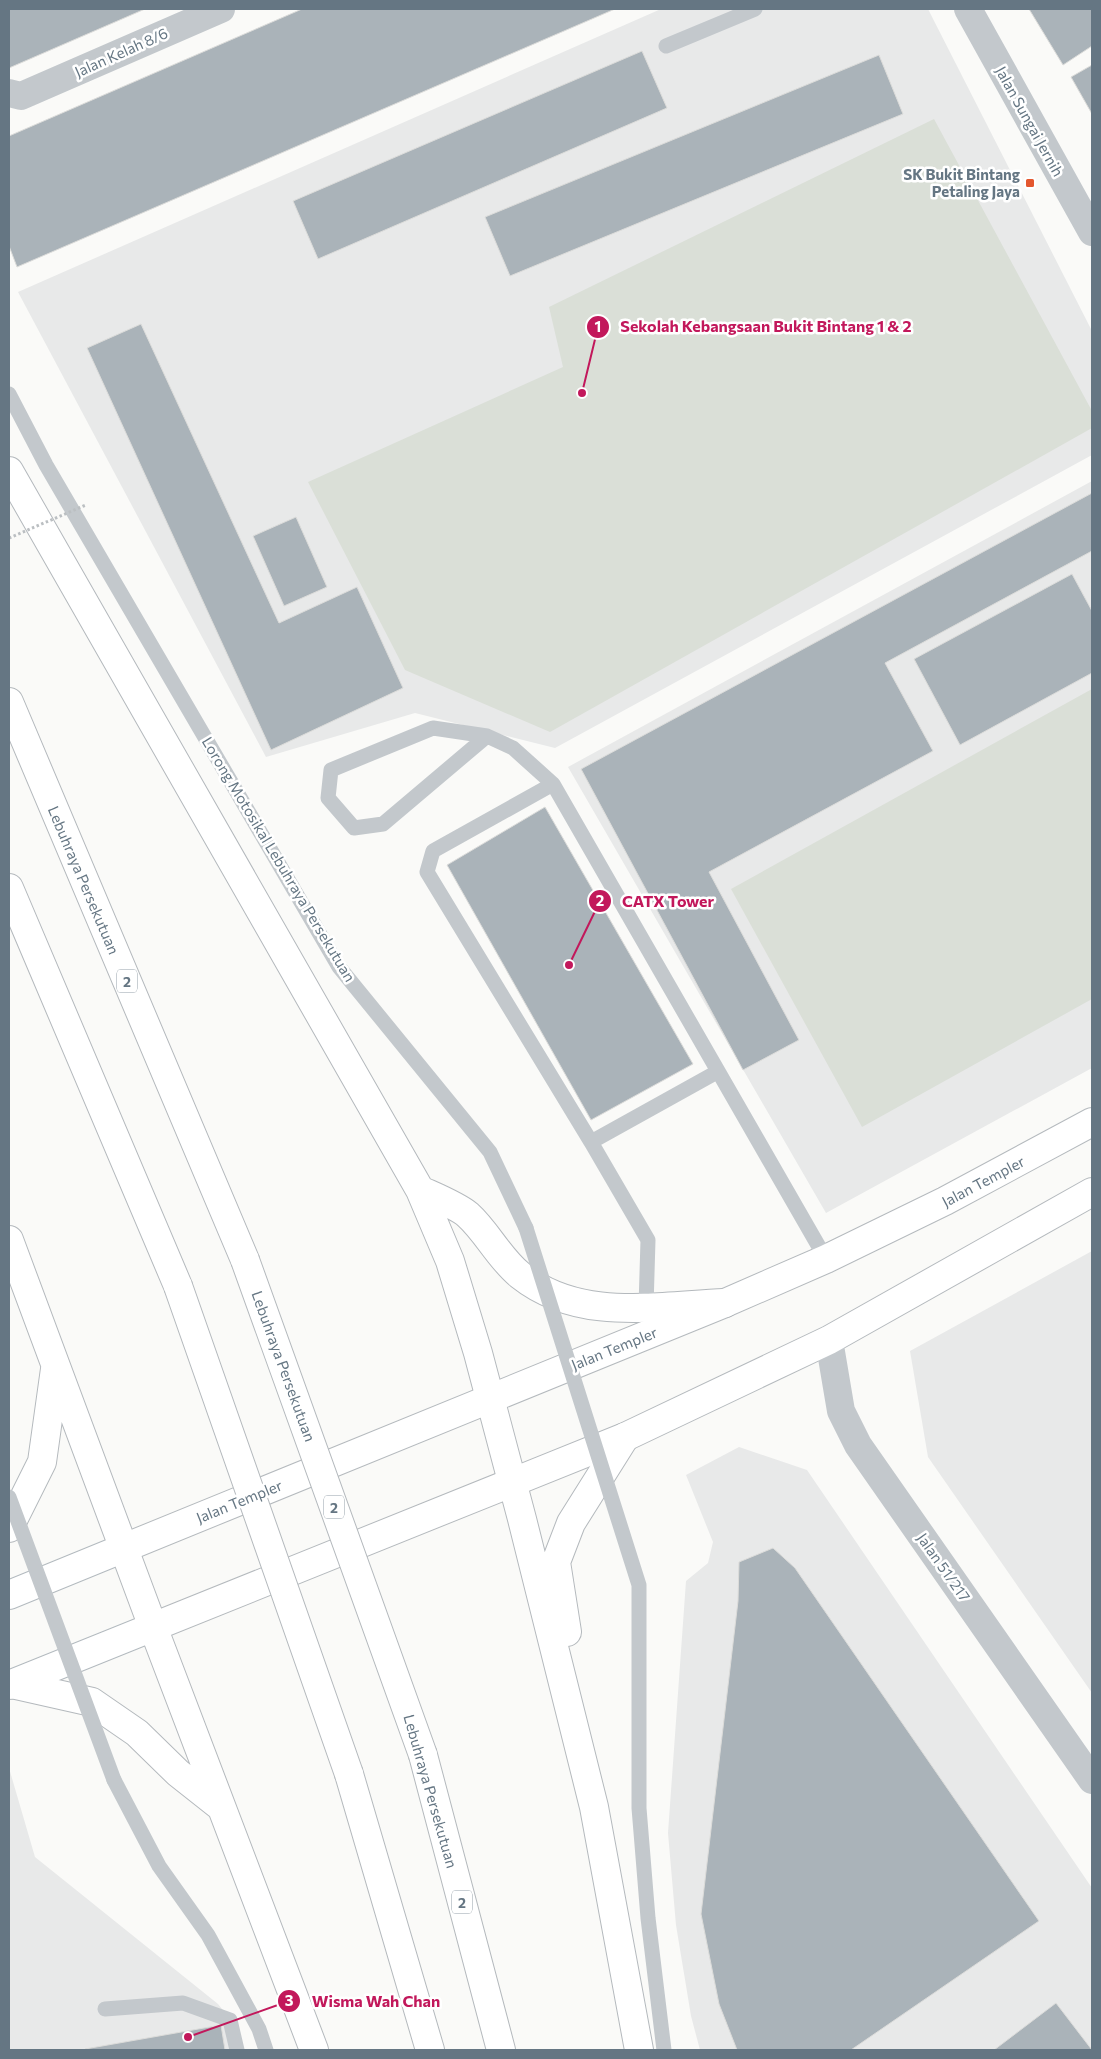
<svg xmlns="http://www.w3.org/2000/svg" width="1101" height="2059" font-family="Commissioner,sans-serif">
<rect width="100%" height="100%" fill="#fafaf8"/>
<path fill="#e8e9e9" d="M661 9H928L1092 331V455L555 748 415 713 266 757 18 292Z
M1092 481V1068L826 1213 568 767Z
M1092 1251V1693L928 1457 910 1351Z
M739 1447 807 1470 1092 1888V2050H700L691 2016 676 1925 668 1833 686 1581 708 1563 713 1542 686 1475Z
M9 1768 35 1857 218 2004 236 2026 244 2050H9Z"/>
<path fill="#dadfd7" d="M934 119 1092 411V428L550 732 405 670 308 482 563 367 549 307Z
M1092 689V999L862 1127 731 889Z"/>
<path fill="#aab3b9" stroke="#dcdcda" d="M9 9H145L9 68Z
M302 9H615L17 267 9 246V136Z
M1029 9H1092V46L1063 65Z
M642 51 667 108 318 259 293 201Z
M879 55 903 114 510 276 485 217Z
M1092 65V114L1071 77Z
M141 324 279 623 357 587 403 688 271 750 87 348Z
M1092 493V551L885 663 933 751 709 872 799 1040 743 1070 581 769Z
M296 517 327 587 284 606 253 536Z
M1072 574 1092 611V673L960 745 914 659Z
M545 807 693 1064 591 1120 447 865Z
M773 1548 795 1568 1039 1921 851 2050H737L719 2004 701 1914 738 1601 739 1562Z
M1056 2003 1092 2050H994Z
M221 2025 225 2050H85V2049Z"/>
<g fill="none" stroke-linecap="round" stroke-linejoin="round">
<defs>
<path id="secondary" d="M9 1595 124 1548
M9 1685 153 1627"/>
<path id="primary" d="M124 1548 725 1303 826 1259 945 1201 1092 1122
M153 1627 625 1437 829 1340 1092 1192"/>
<path id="trunk" d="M9 471 420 1190 450 1261 478 1353 522 1519 594 1807 639 2050
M9 702 245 1260
M9 888 178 1286
M420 1190C433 1196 458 1206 468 1215 487 1232 499 1258 520 1275 579 1322 655 1306 725 1303
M9 1240 153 1627 314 2050
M9 1528 42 1462 55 1369
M567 1632 556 1562 571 1523 625 1437
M12 1684 92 1702 137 1733 178 1773 221 1807
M423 1755 501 2050
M349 1774 430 2050"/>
</defs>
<use href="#secondary" stroke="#b3babf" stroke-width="30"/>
<use href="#primary" stroke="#b5babe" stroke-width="30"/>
<use href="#trunk" stroke="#b4b9bd" stroke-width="30"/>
<path stroke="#c3c8cc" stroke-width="15" d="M666 46 755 9
M9 394 46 465 339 967 490 1152 526 1228
M487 736 383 824 354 828 328 798 331 770 433 728 487 736 513 748 553 784
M717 1072 591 1142 427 872 433 851 553 784 826 1259
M591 1142 648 1240 646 1307
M114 1780 159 1866 208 1935 259 2029 266 2050
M105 2009 183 2003 230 2020 237 2050"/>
<path stroke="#c3c8cc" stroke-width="28" d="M9 93 21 96 221 9
M829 1340 841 1411 858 1445 1092 1780"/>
<path stroke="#c3c8cc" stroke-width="28" d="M968 9 1092 232"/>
<use href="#secondary" stroke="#fff" stroke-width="28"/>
<use href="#primary" stroke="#fff" stroke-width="28"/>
<use href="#trunk" stroke="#fff" stroke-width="28"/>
<defs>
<path id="trunk-bridge" d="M245 1260 423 1755
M178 1286 349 1774"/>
</defs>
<use href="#trunk-bridge" stroke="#b4b9bd" stroke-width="30" stroke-linecap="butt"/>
<path stroke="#bbbfc2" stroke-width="3" stroke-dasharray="2.5 2.5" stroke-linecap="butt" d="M9 538 86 505"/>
<path stroke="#c3c8cc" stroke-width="15" d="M526 1228 639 1585V1808L648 1918 664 2050
M9 1497 114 1780"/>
<use href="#trunk-bridge" stroke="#fff" stroke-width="28"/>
</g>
<rect fill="#e4572e" stroke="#fff" stroke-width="2" x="1025" y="178" width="10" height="10" rx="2.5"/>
<g text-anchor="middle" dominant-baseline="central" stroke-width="5" stroke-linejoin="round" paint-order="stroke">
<g fill="#fff" stroke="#939fa8" stroke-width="1">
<rect x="117" y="969.5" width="20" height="23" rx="4"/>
<rect x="324" y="1495.5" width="20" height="23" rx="4"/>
<rect x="452" y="1890.5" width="20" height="23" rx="4"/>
</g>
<g font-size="14" font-weight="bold" fill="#657683">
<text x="127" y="981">2</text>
<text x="334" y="1507">2</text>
<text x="462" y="1902">2</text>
</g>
<g font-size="15" fill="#657683" stroke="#fff">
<text transform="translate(121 52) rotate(-24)">Jalan Kelah 8/6</text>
<text transform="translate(1030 121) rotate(61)">Jalan Sungai Jernih</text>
<text transform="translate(279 859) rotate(59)">Lorong Motosikal Lebuhraya Persekutuan</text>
<text transform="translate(84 880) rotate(67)">Lebuhraya Persekutuan</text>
<text transform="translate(983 1181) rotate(-28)">Jalan Templer</text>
<text transform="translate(614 1348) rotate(-22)">Jalan Templer</text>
<text transform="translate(284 1366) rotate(70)">Lebuhraya Persekutuan</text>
<text transform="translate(239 1501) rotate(-22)">Jalan Templer</text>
<text transform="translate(944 1567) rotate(55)">Jalan 51/217</text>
<text transform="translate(431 1791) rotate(74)">Lebuhraya Persekutuan</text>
</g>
<g font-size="15" font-weight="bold" fill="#657683" stroke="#fff" text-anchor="end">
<text x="1020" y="174">SK Bukit Bintang<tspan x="1020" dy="17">Petaling Jaya</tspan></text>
</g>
</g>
<path fill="none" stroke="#c2185b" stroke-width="2" d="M582 393L598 327M569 965L600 901M188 2037L289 2001"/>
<g fill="#c2185b" stroke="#fff" stroke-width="2">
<circle cx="582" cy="393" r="5"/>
<circle cx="569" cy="965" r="5"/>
<circle cx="188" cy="2037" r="5"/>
<circle cx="598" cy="327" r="12"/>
<circle cx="600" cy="901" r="12"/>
<circle cx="289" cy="2001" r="12"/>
</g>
<g font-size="15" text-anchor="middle" font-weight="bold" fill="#fff">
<text x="598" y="332">1</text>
<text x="600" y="906">2</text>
<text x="289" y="2006">3</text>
</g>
<g font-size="16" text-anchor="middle" font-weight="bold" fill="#c2185b" stroke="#fff" stroke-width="5" stroke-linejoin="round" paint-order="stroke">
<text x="766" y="332">Sekolah Kebangsaan Bukit Bintang 1 &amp; 2</text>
<text x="668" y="907">CATX Tower</text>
<text x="376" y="2007">Wisma Wah Chan</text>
</g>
<rect width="1101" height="2059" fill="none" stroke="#657683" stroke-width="20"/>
</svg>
